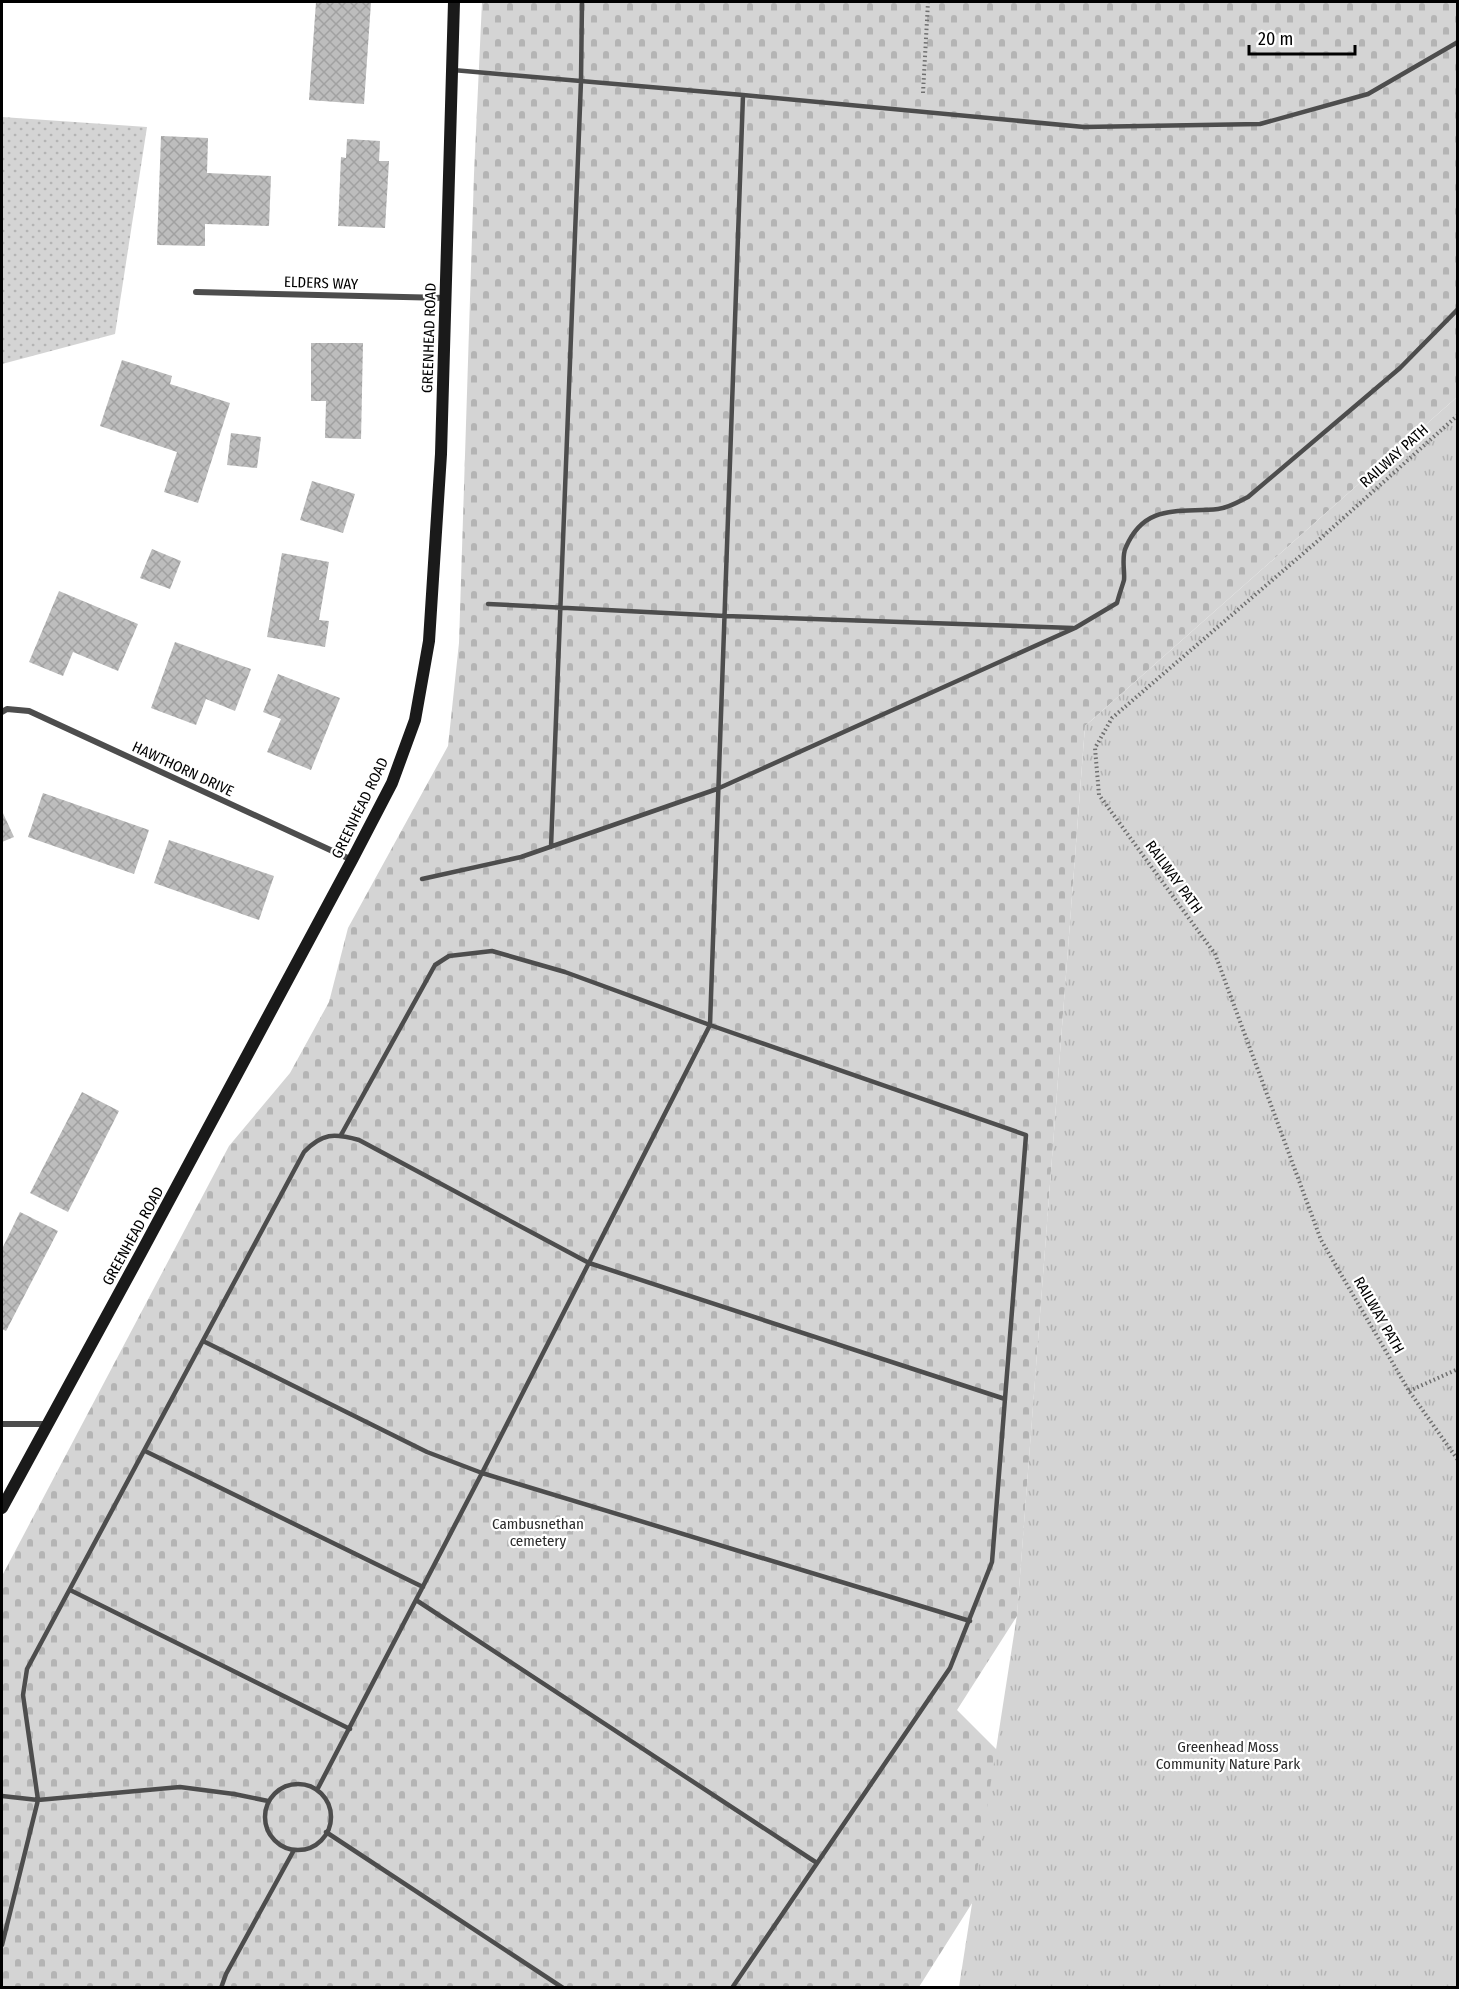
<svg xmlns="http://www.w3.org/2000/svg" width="1459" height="1989" font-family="'Fira Sans Condensed',sans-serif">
<defs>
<pattern id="grass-dots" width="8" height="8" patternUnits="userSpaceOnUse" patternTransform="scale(1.5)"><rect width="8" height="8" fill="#d4d4d4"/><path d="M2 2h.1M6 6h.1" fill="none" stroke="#b4b4b4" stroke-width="1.8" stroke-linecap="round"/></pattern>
<pattern id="cemetery-stones" width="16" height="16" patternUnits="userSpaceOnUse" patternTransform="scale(1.5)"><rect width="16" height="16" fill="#d4d4d4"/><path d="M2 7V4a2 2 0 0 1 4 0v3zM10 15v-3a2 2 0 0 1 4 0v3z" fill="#b4b4b4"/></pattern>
<pattern id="park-tufts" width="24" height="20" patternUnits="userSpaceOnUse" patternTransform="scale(1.5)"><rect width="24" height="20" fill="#d4d4d4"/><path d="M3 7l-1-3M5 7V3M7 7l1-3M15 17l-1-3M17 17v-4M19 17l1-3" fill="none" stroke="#b4b4b4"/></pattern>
<pattern id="building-cross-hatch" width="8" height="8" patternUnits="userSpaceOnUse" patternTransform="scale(1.5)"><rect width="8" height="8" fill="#bdbdbd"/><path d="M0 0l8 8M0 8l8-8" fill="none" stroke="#a1a1a1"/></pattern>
</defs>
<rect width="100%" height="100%" fill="#fff"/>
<path fill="url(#grass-dots)" d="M2 117 147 127 115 334 2 364Z"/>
<path fill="url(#cemetery-stones)" d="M482 2H1457V397L1085 726 1017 1616 957 1710 1041 1794 919 1987 2 1988V1576L229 1146 290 1073 329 1002 348 928 448 746 459 643 474 174Z"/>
<path fill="url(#park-tufts)" d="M1457 397V1987H959L1017 1615 1085 726Z"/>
<path fill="url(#building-cross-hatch)" d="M316 2H371L364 104 309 100Z
M161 136 208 138 207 173 271 176 269 226 205 224V246L157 245Z
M347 139 380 141 379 161H389L385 228 338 226 341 157 346 158Z
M311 343H363L361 439 325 438 326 401H311Z
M122 360 172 376 170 384 230 403 198 503 164 492 177 452 100 426Z
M231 433 261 437 257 468 227 465Z
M312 481 355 494 343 533 300 520Z
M152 549 181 561 170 589 140 578Z
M282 553 329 562 319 620 329 621 325 647 267 637Z
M59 591 138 624 118 671 73 652 63 676 29 662Z
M175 642 251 669 235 711 206 699 196 725 151 708Z
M278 674 340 698 311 770 267 752 281 719 263 712Z
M43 793 149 830 134 874 28 837Z
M2 811 14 837 2 842Z
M169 840 274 876 259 920 154 883Z
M82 1092 119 1111 68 1212 30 1193Z
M20 1212 58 1231 6 1331 2 1329V1249Z"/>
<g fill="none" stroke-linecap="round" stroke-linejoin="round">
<path stroke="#6f6f6f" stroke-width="4" stroke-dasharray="1.5 3" stroke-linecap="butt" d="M923 93 928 2
M1458 415 1320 539 1112 718 1095 748 1099 795 1215 954 1321 1240 1409 1391 1458 1460
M1409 1391 1458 1369"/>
<path stroke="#4d4d4d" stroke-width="4.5" d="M453 70 743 95 1084 127 1260 124 1368 94 1458 42
M488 604 725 616 1073 628
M551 847 581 81 582 2
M422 879 521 857 717 789 1075 628 1117 603C1119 595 1122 587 1124 580 1125 570 1121 557 1126 547 1145 503 1179 513 1218 509 1229 508 1238 502 1248 497L1400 368 1458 309
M341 1135 435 965 449 956 492 951 565 972 710 1025 1026 1135 992 1562 950 1668 732 1988
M203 1341 427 1452 482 1473 970 1621
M145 1451 423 1587
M70 1590 350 1729
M416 1600 817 1863
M265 1817a33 33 0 1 1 66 0a33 33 0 1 1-66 0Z
M317 1790 482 1473 710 1025 743 95
M2 1796 38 1800 180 1787 234 1794 268 1801
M326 1832 563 1988
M2 1945 38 1800 23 1695 27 1669 304 1152C322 1133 334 1133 359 1140L589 1263 1005 1399
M221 1988 226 1974 294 1850"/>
<path stroke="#4d4d4d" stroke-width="6" d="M196 292 446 298
M2 712 7 709 29 711 352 860
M2 1424H46"/>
<path stroke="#1a1a1a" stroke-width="12" d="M2 1508 142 1251 352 860 392 783 415 720 429 641 441 454 454 2"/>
</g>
<g text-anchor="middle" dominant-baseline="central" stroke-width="4.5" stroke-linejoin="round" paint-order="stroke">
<g font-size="15" fill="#000" stroke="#fff">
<text transform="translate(321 283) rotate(2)">ELDERS WAY</text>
<text transform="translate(429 338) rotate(-88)">GREENHEAD ROAD</text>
<text transform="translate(1394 456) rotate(-42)">RAILWAY PATH</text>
<text transform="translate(183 769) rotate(25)">HAWTHORN DRIVE</text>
<text transform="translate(360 808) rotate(-64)">GREENHEAD ROAD</text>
<text transform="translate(1174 877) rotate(54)">RAILWAY PATH</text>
<text transform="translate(133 1236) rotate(-61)">GREENHEAD ROAD</text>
<text transform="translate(1379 1315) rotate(60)">RAILWAY PATH</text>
</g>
<g font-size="15" fill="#2b2b2b" stroke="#fff">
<text x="538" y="1524">Cambusnethan<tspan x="538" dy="17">cemetery</tspan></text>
<text x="1228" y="1747">Greenhead Moss<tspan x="1228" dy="17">Community Nature Park</tspan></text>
</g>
</g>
<rect width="1459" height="1989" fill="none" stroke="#000000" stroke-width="6"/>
<path d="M1249 45v9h106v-9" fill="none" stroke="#000000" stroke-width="3"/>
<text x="1258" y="45" font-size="18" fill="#000000" stroke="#ffffff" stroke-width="4.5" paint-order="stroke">20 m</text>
</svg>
